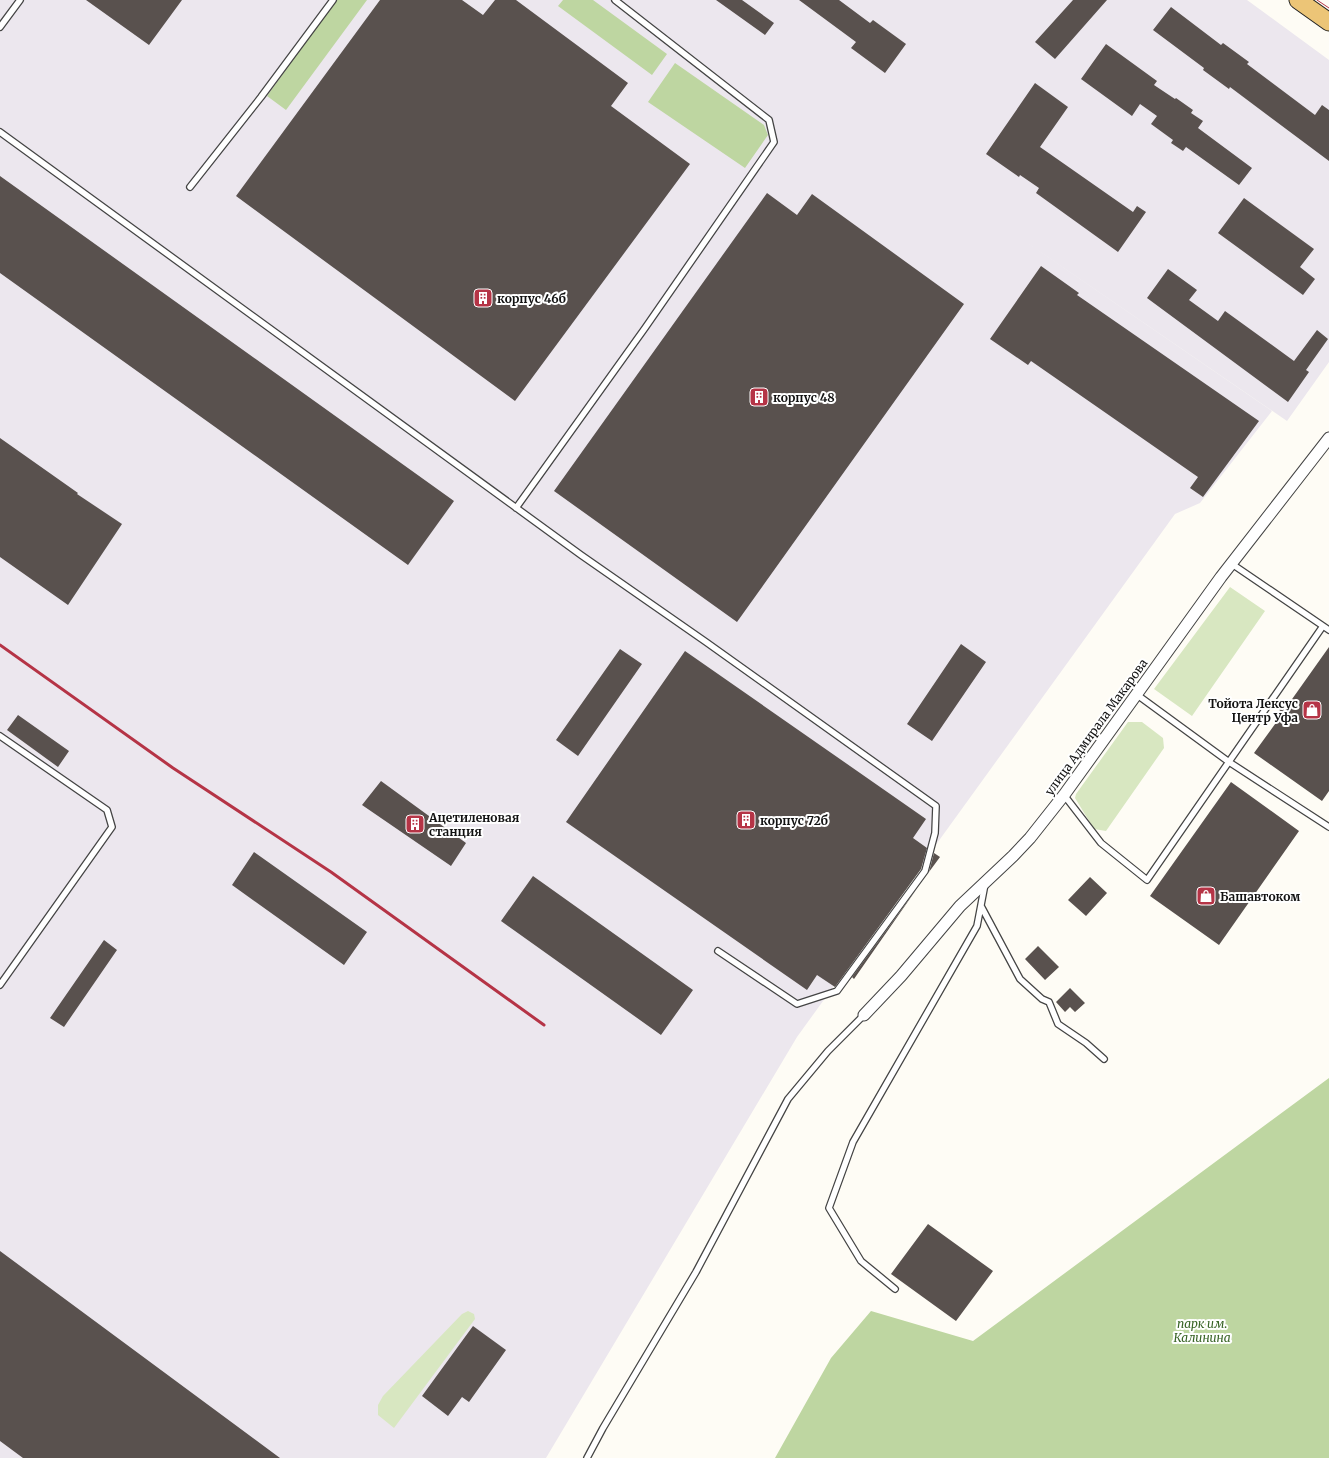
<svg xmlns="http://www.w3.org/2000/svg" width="1329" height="1458" font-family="Merriweather,serif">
<rect width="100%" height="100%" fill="#fefcf5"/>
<path fill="#ece7ee" d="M0 0H1247L1329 60V362L1287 421 981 211 1272 411 1200 503 1175 514 797 1037 546 1458H0Z"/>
<path fill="#d8e7c1" d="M1230 587 1265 611 1192 716 1154 689Z
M1128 722H1142L1163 738 1164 748 1106 831 1094 829 1075 798 1076 794Z
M468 1311 474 1314 475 1319 394 1428 378 1415V1405L383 1396 462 1314Z"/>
<path fill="#bed6a1" d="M336 0H367L286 110 267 96Z
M563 0H593L667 54 652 75 558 6Z
M675 63 764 125 768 135 745 168 648 102Z
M1329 1078V1458H775L831 1358 871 1311 973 1341Z"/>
<path fill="#59514e" d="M86 0H182L149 45Z
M380 0H462L483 15 495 0H516L628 83 611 106 690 164 515 401 236 196Z
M716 0H742L774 23 765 35Z
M799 0H839L870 23 873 20 906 44 885 73 851 48 856 42Z
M1073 0H1107L1055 59 1035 42Z
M1171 7 1221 45 1223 43 1249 62 1247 64 1315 115 1322 105 1329 110V161L1230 87 1229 89 1203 70 1204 68 1153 30Z
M1106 44 1157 81 1154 85 1175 99 1176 98 1193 110 1191 113 1203 121 1198 128 1252 168 1239 185 1186 147 1183 151 1171 143 1173 140 1151 124 1157 116 1140 104 1132 116 1081 79Z
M1035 83 1068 107 1040 147 1133 212 1137 206 1146 212 1118 252 1036 193 1039 188 1020 175 1019 177 986 154Z
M0 176 454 501 408 565 0 273Z
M767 193 797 215 812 194 964 304 737 622 554 491Z
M1244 198 1314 249 1300 267 1315 279 1303 295 1218 233Z
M1041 266 1079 293 1077 295 1259 421 1203 497 1190 488 1198 477 1031 361 1028 365 990 339Z
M1168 269 1197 290 1189 300 1218 321 1225 311 1294 361 1317 330 1328 339 1306 370 1309 372 1288 402 1147 298Z
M0 438 78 493 77 494 122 524 68 605 0 557Z
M961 644 986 662 932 741 907 724Z
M1329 647V791L1322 801 1254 753 1283 713 1278 709 1285 699 1290 702Z
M620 649 642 664 578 756 556 740Z
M685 651 926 819 913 838 927 848 921 869 835 987 817 975 807 990 566 822Z
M18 715 69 751 58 767 7 730Z
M381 781 466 843 451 866 362 805Z
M1231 782 1299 831 1219 945 1150 896Z
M254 852 367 932 344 965 232 885Z
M934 853 940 857 929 872Z
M533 876 693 990 661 1035 501 921Z
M1090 877 1107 893 1086 916 1068 900Z
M916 890 854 979 852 977Z
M104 940 117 950 64 1027 50 1018Z
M1038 946 1059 967 1045 980 1025 959Z
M1070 988 1085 1003 1075 1012 1070 1007 1065 1012 1056 1002Z
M928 1224 993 1271 956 1321 891 1274Z
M0 1251 280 1458H23L0 1441Z
M473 1326 506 1350 469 1402 462 1397 448 1416 422 1396Z"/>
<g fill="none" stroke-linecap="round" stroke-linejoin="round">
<defs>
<path id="lane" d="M0 27 20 0
M0 132 581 555 706 642 936 806 935 833 925 871 837 991 797 1004 718 951
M190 187 261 97 333 0
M516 508 645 328 774 142 769 120 615 0
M1232 564 1329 630
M1136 694 1229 762 1329 827
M0 736 107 810 112 827 0 985
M1064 795 1101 843 1147 880 1323 626
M981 906 1020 979 1042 999 1049 1002 1058 1024 1086 1043 1104 1059
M895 1289 861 1261 829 1208 853 1142 977 926 985 884
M587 1458 603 1428 696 1272 788 1099 828 1051 864 1015"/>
<path id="street" d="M864 1015 901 976 960 906 1013 856 1030 838 1064 795 1221 577 1329 438"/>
<path id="primary" d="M1298 0 1329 22"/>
</defs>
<use href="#lane" stroke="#444" stroke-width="8"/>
<use href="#street" stroke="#444" stroke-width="13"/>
<use href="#primary" stroke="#222" stroke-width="19"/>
<use href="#lane" stroke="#fff" stroke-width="5.5"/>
<use href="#street" stroke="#fff" stroke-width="11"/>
<use href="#primary" stroke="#ecc577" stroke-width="17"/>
<path stroke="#b53446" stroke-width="1" d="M1317 0 1329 8"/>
<path stroke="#b53446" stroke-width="3" d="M0 645 173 768 331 872 544 1025"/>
</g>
<defs>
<symbol id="building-square" viewBox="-11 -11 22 22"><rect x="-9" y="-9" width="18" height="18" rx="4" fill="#b53446" stroke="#fff"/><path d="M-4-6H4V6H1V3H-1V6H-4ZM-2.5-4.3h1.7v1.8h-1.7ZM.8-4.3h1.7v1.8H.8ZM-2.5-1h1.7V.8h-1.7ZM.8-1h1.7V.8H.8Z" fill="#fff"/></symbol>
<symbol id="shop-square" viewBox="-11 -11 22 22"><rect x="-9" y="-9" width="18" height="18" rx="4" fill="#b53446" stroke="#fff"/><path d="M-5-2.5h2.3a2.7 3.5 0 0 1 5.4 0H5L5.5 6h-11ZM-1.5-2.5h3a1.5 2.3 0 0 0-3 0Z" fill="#fff"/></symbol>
</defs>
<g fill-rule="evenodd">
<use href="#building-square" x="472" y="287" width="22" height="22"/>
<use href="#building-square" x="748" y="386" width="22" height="22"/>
<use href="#shop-square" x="1301" y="699" width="22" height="22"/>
<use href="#building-square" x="735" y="809" width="22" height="22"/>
<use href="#building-square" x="404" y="813" width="22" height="22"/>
<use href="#shop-square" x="1195" y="885" width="22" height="22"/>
</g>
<g text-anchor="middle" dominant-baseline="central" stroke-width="4" stroke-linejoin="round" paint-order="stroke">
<g font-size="12" font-weight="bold" fill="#111" stroke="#fff" text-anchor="start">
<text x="497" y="298">корпус 46б</text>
<text x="773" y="397">корпус 48</text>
<text x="1298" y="703" text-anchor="end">Тойота Лексус<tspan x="1298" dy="14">Центр Уфа</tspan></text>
<text x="429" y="817">Ацетиленовая<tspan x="429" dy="14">станция</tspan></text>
<text x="760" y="820">корпус 72б</text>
<text x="1220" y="896">Башавтоком</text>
</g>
<g font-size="12" fill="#111" stroke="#fff">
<text transform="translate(1096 727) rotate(-54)">улица Адмирала Макарова</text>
</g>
<g font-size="12" font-style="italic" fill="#386426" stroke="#fff">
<text x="1202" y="1323">парк им.<tspan x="1202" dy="14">Калинина</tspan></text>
</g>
</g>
</svg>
